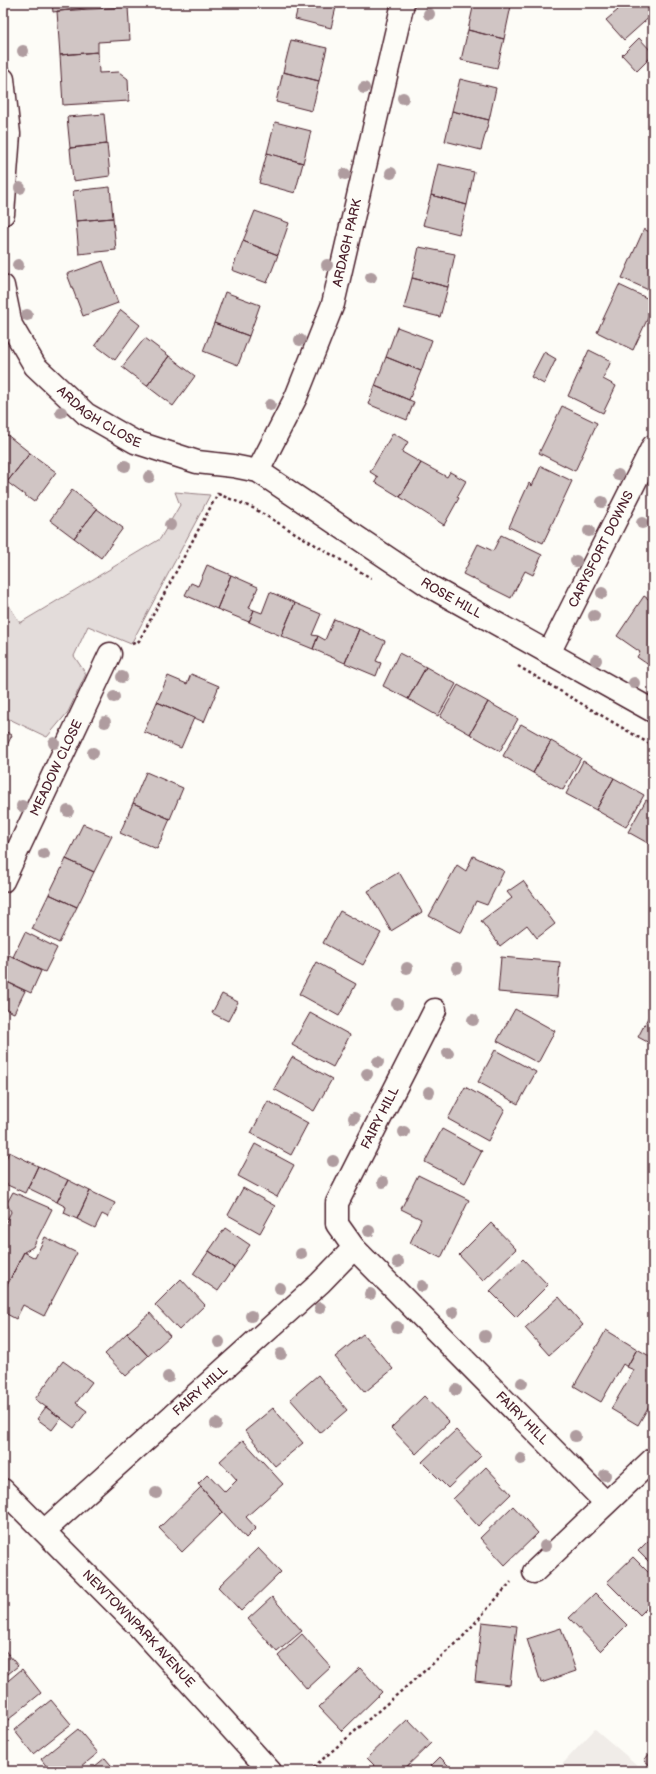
<svg xmlns="http://www.w3.org/2000/svg" width="656" height="1774" font-family="'Balsamiq Sans',sans-serif">
<rect width="100%" height="100%" fill="#fdfcf7"/>
<filter id="ink" filterUnits="userSpaceOnUse"><feTurbulence type="fractalNoise" baseFrequency=".025" numOctaves="2"/><feDisplacementMap in="SourceGraphic" scale="8" xChannelSelector="R" yChannelSelector="G"/><feConvolveMatrix kernelMatrix="1 2 1 2 8 2 1 2 1" color-interpolation-filters="sRGB"/></filter>
<g filter="url(#ink)">
<path fill="#f0ece8" d="M595 1729 644 1771H556Z"/>
<path fill="#e3dcda" stroke="#967e82" d="M175 492 210 495 131 644 88 626 74 656 86 674 68 712 47 737 3 716V596L20 623 160 539 180 505Z"/>
<path fill="#d0c5c4" stroke="#4a1f2b" d="M52 3H98L99 6 53 12Z
M299 3H337L331 28 295 19Z
M474 3H496L511 6 504 39 468 30Z
M611 3H653V14L624 40 606 20 618 10Z
M128 7 130 40 98 42V52L60 55 57 11Z
M468 30 504 39 497 68 461 60Z
M639 38 653 53V55L637 71 622 55Z
M291 40 327 48 319 81 283 72Z
M98 52 99 73 119 72 128 79 129 101 63 105 60 55Z
M283 72 319 81 312 111 276 102Z
M460 79 496 88 489 120 452 111Z
M452 111 489 120 481 150 445 141Z
M104 114 107 144 70 148 67 117Z
M275 122 311 131 303 163 267 153Z
M107 144 110 176 73 181 70 148Z
M267 153 303 163 295 193 259 183Z
M438 164 474 172 467 205 431 195Z
M110 187 113 218 76 221 73 191Z
M431 195 467 205 459 234 423 225Z
M255 211 289 223 278 255 243 241Z
M113 218 116 250 79 254 76 221Z
M644 229 653 234V292L622 278Z
M243 241 278 255 267 283 232 270Z
M419 247 455 254 448 287 412 278Z
M103 261 118 303 83 316 67 274Z
M412 278 448 287 440 317 404 308Z
M619 285 653 301V307L633 350 597 332Z
M225 292 260 305 249 336 214 323Z
M121 310 140 325 115 360 95 345Z
M214 323 249 336 238 365 203 351Z
M397 327 432 340 421 371 386 357Z
M145 338 169 356 147 386 122 367Z
M589 350 611 361 603 379 616 386 603 413 568 396Z
M544 352 556 359 544 384 531 377Z
M169 356 195 376 173 406 147 386Z
M386 357 421 371 409 400 375 386Z
M375 386 414 402 407 420 368 404Z
M562 406 597 423 575 471 539 453Z
M393 433 408 442 402 452 421 463 400 497 375 482 378 477 370 472Z
M6 434 30 453 7 482 3 479V438Z
M30 453 56 472 34 502 7 482Z
M421 463 447 477 450 472 466 481 457 497 459 498 444 525 400 497Z
M541 466 572 481 543 543 509 527 529 483 532 486Z
M72 490 97 509 74 538 50 520Z
M97 509 123 528 101 558 74 538Z
M501 535 542 555 533 575 525 571 511 598 463 574 478 544 493 551Z
M207 565 231 575 217 609 185 595 191 583 198 586Z
M231 575 258 587 249 608 254 610 249 622 217 609Z
M270 592 295 603 281 636 249 622 254 610 262 613Z
M644 596 653 602V668L637 657 640 652 617 636Z
M295 603 321 614 312 635 318 636 313 649 281 636Z
M334 619 359 629 345 663 313 649 318 636 325 640Z
M359 629 385 641 376 661 381 663 376 676 345 663Z
M399 653 426 667 408 699 383 686Z
M426 667 456 684 438 716 408 699Z
M191 674 219 686 204 722 157 702 168 676 187 684Z
M458 685 488 702 470 734 440 717Z
M157 702 194 718 181 748 144 732Z
M488 702 518 719 500 751 470 734Z
M521 724 551 741 533 773 503 756Z
M3 730 12 735 3 754Z
M551 741 581 758 563 790 533 773Z
M583 761 614 778 596 810 566 794Z
M146 772 183 788 170 819 133 803Z
M614 778 644 795 626 827 596 810Z
M646 800 653 804V846L628 832Z
M133 803 170 819 157 849 120 833Z
M83 824 112 836 94 872 66 859Z
M473 856 504 871 487 905 476 901 461 933 429 916 457 865 466 871Z
M66 859 94 872 77 907 49 894Z
M399 872 422 912 391 931 368 891Z
M523 881 555 924 537 938 527 925 500 946 481 921 512 898 507 892Z
M49 894 77 907 59 943 32 929Z
M340 911 381 933 363 965 323 943Z
M25 932 57 948 45 972 13 957Z
M9 955 41 971 31 993 3 980V968Z
M501 957 560 962 557 997 498 992Z
M316 962 356 984 339 1016 299 994Z
M3 980 25 991 14 1013 3 1008Z
M222 994 238 1002 228 1021 212 1013Z
M653 1008V1045L638 1037Z
M515 1009 555 1031 538 1063 497 1041Z
M310 1013 350 1035 333 1067 292 1045Z
M495 1050 536 1072 518 1104 478 1082Z
M292 1057 332 1079 314 1111 274 1089Z
M465 1087 505 1109 488 1141 448 1119Z
M268 1101 308 1123 291 1155 251 1133Z
M442 1129 482 1151 465 1183 425 1162Z
M255 1144 294 1165 277 1197 238 1176Z
M9 1152 38 1166 25 1193 3 1183V1165Z
M38 1166 68 1180 57 1202 28 1188Z
M418 1175 469 1200 441 1258 410 1243 421 1219 401 1209Z
M68 1180 90 1191 77 1219 64 1213 66 1207 57 1202Z
M243 1188 275 1206 260 1233 228 1215Z
M90 1191 115 1203 108 1217 102 1214 95 1228 77 1219Z
M13 1192 52 1209 33 1247 24 1252 3 1293V1228L11 1212 7 1203Z
M491 1223 516 1249 483 1281 459 1255Z
M225 1228 250 1245 234 1268 209 1251Z
M45 1237 77 1253 44 1316 23 1305 16 1319 3 1312V1293L24 1252 35 1258Z
M209 1251 234 1268 218 1291 193 1274Z
M523 1259 548 1285 516 1317 490 1291Z
M181 1279 205 1305 179 1330 155 1305Z
M559 1297 583 1325 549 1355 525 1328Z
M150 1313 170 1336 148 1356 127 1333Z
M606 1330 637 1349 627 1367 623 1364 601 1402 574 1386Z
M127 1333 148 1356 126 1376 105 1354Z
M363 1334 393 1369 365 1392 335 1357Z
M637 1349 653 1358V1399L638 1425 611 1409 634 1370 627 1367Z
M63 1361 92 1382 76 1403 87 1411 74 1428 35 1399Z
M318 1375 347 1410 320 1433 290 1399Z
M424 1396 449 1422 416 1454 391 1428Z
M46 1407 61 1418 52 1430 37 1419Z
M273 1408 303 1443 275 1466 245 1431Z
M456 1430 481 1456 448 1488 422 1462Z
M243 1440 283 1484 246 1517 256 1528 246 1538 198 1484 208 1474 225 1492 237 1480 220 1461Z
M486 1467 511 1494 478 1526 453 1499Z
M201 1487 223 1512 182 1552 159 1528Z
M513 1506 538 1533 505 1565 480 1538Z
M653 1536V1566L638 1551Z
M258 1548 281 1572 241 1611 218 1587Z
M633 1557 653 1577V1602L640 1615 607 1582Z
M595 1593 627 1625 601 1651 569 1618Z
M272 1597 302 1631 277 1652 248 1619Z
M482 1622 517 1626 510 1685 475 1681Z
M561 1628 576 1671 541 1683 527 1639Z
M302 1634 331 1667 307 1689 278 1656Z
M3 1648 18 1666 3 1678Z
M360 1668 382 1692 342 1731 319 1707Z
M22 1669 41 1693 3 1724V1685Z
M51 1700 71 1724 33 1754 14 1730Z
M408 1719 431 1743 402 1771H380L367 1758Z
M78 1729 98 1753 76 1771H50L41 1759Z
M653 1750V1768L644 1760Z
M440 1757 454 1771H426Z
M105 1758 116 1771H89Z"/>
<g fill="none" stroke-linecap="round" stroke-linejoin="round">
<defs>
<g id="minor">
<path d="M3 79 9 134 3 214"/>
<path id="s1" d="M3 286 11 325 35 366 86 414 135 442 197 462 233 466 258 471 431 587 653 711"/>
<path id="s2" d="M258 471 296 397 333 304 403 3"/>
<path id="s3" d="M549 653 653 446"/>
<path id="s4" d="M3 881 110 654"/>
<path id="s5" d="M435 1010 337 1203V1224L354 1248 606 1503"/>
<path id="s6" d="M44 1531 320 1283 354 1248"/>
<path d="M534 1572 653 1459"/>
</g>
<g id="major">
<path id="s7" d="M3 1490 139 1627 270 1771"/>
</g>
</defs>
<use href="#minor" stroke="#4a1f2b" stroke-width="25"/>
<use href="#major" stroke="#4a1f2b" stroke-width="25"/>
<path stroke="#4a1f2b" stroke-width="2.5" stroke-dasharray="3 3" stroke-linecap="butt" d="M218 494 253 508 371 578
M132 644 139 641 218 493
M518 666 653 746
M309 1771 459 1641 511 1582"/>
<use href="#minor" stroke="#fdfcf7" stroke-width="22"/>
<use href="#major" stroke="#fdfcf7" stroke-width="22"/>
</g>
<g fill="#af9c9f">
<circle cx="429" cy="14" r="6"/>
<circle cx="23" cy="51" r="6"/>
<circle cx="364" cy="88" r="6"/>
<circle cx="403" cy="98" r="6"/>
<circle cx="391" cy="173" r="6"/>
<circle cx="345" cy="174" r="6"/>
<circle cx="20" cy="188" r="6"/>
<circle cx="18" cy="265" r="6"/>
<circle cx="327" cy="265" r="6"/>
<circle cx="371" cy="277" r="6"/>
<circle cx="27" cy="315" r="6"/>
<circle cx="300" cy="340" r="6"/>
<circle cx="270" cy="405" r="6"/>
<circle cx="61" cy="412" r="6"/>
<circle cx="125" cy="466" r="6"/>
<circle cx="618" cy="475" r="6"/>
<circle cx="149" cy="477" r="6"/>
<circle cx="602" cy="502" r="6"/>
<circle cx="642" cy="523" r="6"/>
<circle cx="170" cy="525" r="6"/>
<circle cx="589" cy="531" r="6"/>
<circle cx="576" cy="561" r="6"/>
<circle cx="602" cy="593" r="6"/>
<circle cx="594" cy="616" r="6"/>
<circle cx="596" cy="660" r="6"/>
<circle cx="122" cy="677" r="6"/>
<circle cx="634" cy="683" r="6"/>
<circle cx="114" cy="697" r="6"/>
<circle cx="105" cy="722" r="6"/>
<circle cx="54" cy="743" r="6"/>
<circle cx="93" cy="753" r="6"/>
<circle cx="22" cy="806" r="6"/>
<circle cx="68" cy="811" r="6"/>
<circle cx="44" cy="854" r="6"/>
<circle cx="407" cy="968" r="6"/>
<circle cx="457" cy="968" r="6"/>
<circle cx="397" cy="1004" r="6"/>
<circle cx="473" cy="1020" r="6"/>
<circle cx="448" cy="1053" r="6"/>
<circle cx="378" cy="1062" r="6"/>
<circle cx="367" cy="1074" r="6"/>
<circle cx="429" cy="1092" r="6"/>
<circle cx="354" cy="1118" r="6"/>
<circle cx="404" cy="1132" r="6"/>
<circle cx="333" cy="1161" r="6"/>
<circle cx="383" cy="1182" r="6"/>
<circle cx="369" cy="1231" r="6"/>
<circle cx="301" cy="1254" r="6"/>
<circle cx="398" cy="1262" r="6"/>
<circle cx="422" cy="1286" r="6"/>
<circle cx="280" cy="1288" r="6"/>
<circle cx="370" cy="1294" r="6"/>
<circle cx="320" cy="1308" r="6"/>
<circle cx="453" cy="1312" r="6"/>
<circle cx="251" cy="1316" r="6"/>
<circle cx="397" cy="1327" r="6"/>
<circle cx="485" cy="1336" r="6"/>
<circle cx="219" cy="1342" r="6"/>
<circle cx="281" cy="1354" r="6"/>
<circle cx="168" cy="1377" r="6"/>
<circle cx="522" cy="1383" r="6"/>
<circle cx="456" cy="1390" r="6"/>
<circle cx="216" cy="1424" r="6"/>
<circle cx="575" cy="1436" r="6"/>
<circle cx="521" cy="1459" r="6"/>
<circle cx="605" cy="1475" r="6"/>
<circle cx="156" cy="1493" r="6"/>
<circle cx="545" cy="1546" r="6"/>
</g>
</g>
<g text-anchor="middle" dominant-baseline="central" stroke-width="3.5" stroke-linejoin="round" paint-order="stroke">
<g font-size="13" fill="#4a1f2b" stroke="#fdfcf7">
<text stroke="none"><textPath href="#s2" startOffset="246">ARDAGH PARK</textPath></text>
<text stroke="none"><textPath href="#s1" startOffset="170">ARDAGH CLOSE</textPath></text>
<text stroke="none"><textPath href="#s3" startOffset="116">CARYSFORT DOWNS</textPath></text>
<text stroke="none"><textPath href="#s1" startOffset="572">ROSE HILL</textPath></text>
<text stroke="none"><textPath href="#s4" startOffset="125">MEADOW CLOSE</textPath></text>
<text transform="translate(380 1118) rotate(-63)">FAIRY HILL</text>
<text stroke="none"><textPath href="#s6" startOffset="210">FAIRY HILL</textPath></text>
<text stroke="none"><textPath href="#s5" startOffset="506">FAIRY HILL</textPath></text>
<text stroke="none"><textPath href="#s7" startOffset="194">NEWTOWNPARK AVENUE</textPath></text>
</g>
</g>
<rect width="656" height="1774" fill="none" stroke="#fdfcf7" stroke-width="16"/>
<rect x="8" y="8" width="640" height="1758" fill="none" stroke="#4a1f2b" stroke-width="1.5" filter="url(#ink)"/>
</svg>
